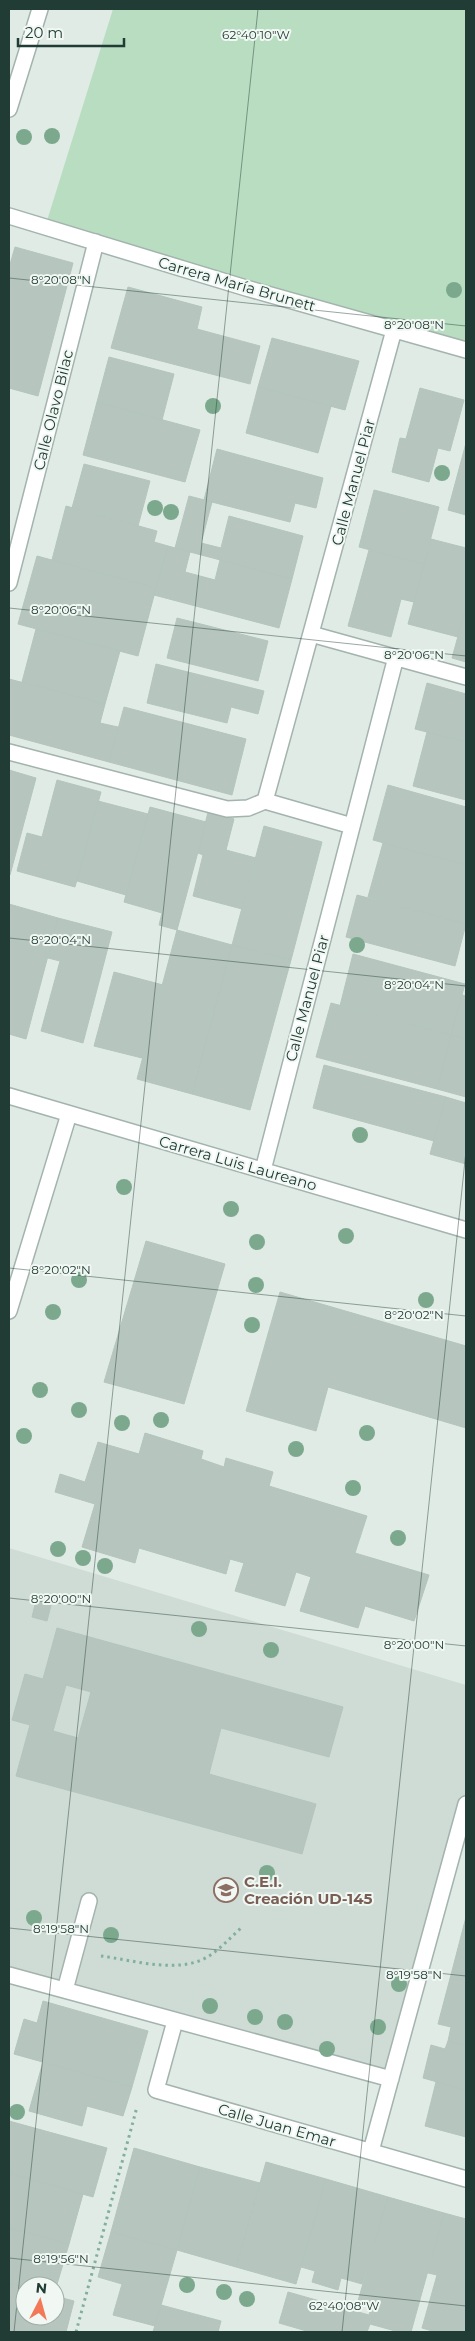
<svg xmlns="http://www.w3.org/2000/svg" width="475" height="2341" font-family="Montserrat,sans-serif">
<rect width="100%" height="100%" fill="#e0ebe6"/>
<path fill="#cfdbd5" d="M9 1548 466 1685V1804L391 2079 9 1975Z"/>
<path fill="#b9ddc1" d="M113 9H466V350L45 227Z"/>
<path fill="#b6c6bf" stroke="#b3c5bd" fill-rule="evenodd" d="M15 247 73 263 38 396 9 388V268Z
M128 287 202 307 197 329 260 346 250 384 111 348Z
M272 338 359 361 345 410 258 387Z
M109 357 174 374 162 420 97 402Z
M258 387 331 406 318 453 246 433Z
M420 388 464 400 450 451 438 448 429 482 392 472 400 438 406 439Z
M97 402 200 430 185 482 83 455Z
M466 443V515L448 510Z
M217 449 323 478 316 508 295 503 290 522 204 500Z
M84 464 150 481 138 526 72 508Z
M374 490 439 507 424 564 359 547Z
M189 496 212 502 201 543 221 548 229 516 303 536 292 579 175 548Z
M66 506 157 531 154 542 168 546 156 588 52 560Z
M431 539 466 548V607L458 637 408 624Z
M168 546 190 552 185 572 215 580 220 560 292 579 279 628 154 595Z
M369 550 424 564 414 602 401 599 391 637 348 626Z
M37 556 156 588 138 656 18 624Z
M466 607V662L452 658Z
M177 618 268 641 258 681 167 658Z
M36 629 120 651 105 704 22 682Z
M156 664 264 691 258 714 231 707 227 723 147 703Z
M9 679 105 704 100 723 118 727 109 762 9 735Z
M427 683 466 694V742L415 729Z
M124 707 246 739 232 795 109 762Z
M427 732 466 742V800L413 786Z
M9 770 36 778 10 875 9 874Z
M57 780 101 792 75 887 17 871 27 833 42 837Z
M388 785 466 807V865L373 840Z
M98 801 148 814 126 895 77 881Z
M150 807 206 822 177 930 159 925 162 913 124 902Z
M208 812 234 819 226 850 256 858 242 909 193 896 203 855 198 853Z
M264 826 322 842 291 960 232 945Z
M383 843 466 865V924L368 897Z
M357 895 466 924 455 966 346 937Z
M9 904 58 918 26 1039 9 1034Z
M58 918 112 932 83 1043 41 1031 60 961 48 958Z
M177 930 232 945 192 1094 137 1079Z
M232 945 291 960 250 1110 192 1094Z
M353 954 465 984 451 1035 340 1006Z
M114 972 163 985 142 1058 94 1046Z
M462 995 466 996V1039L451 1035Z
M331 1003 451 1035 437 1089 316 1057Z
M451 1035 466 1039V1097L437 1089Z
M324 1065 446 1097 434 1141 313 1108Z
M446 1097 466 1103V1164L430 1154Z
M146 1241 225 1264 184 1404 104 1382Z
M280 1292 466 1346V1428L328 1387 316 1431 246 1411Z
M145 1433 203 1451 201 1459 224 1467 226 1458 273 1472 269 1486 367 1516 355 1553 429 1575 414 1621 365 1606 358 1628 300 1611 311 1577 296 1572 285 1606 235 1591 244 1563 230 1559 226 1574 139 1548 135 1563 82 1547 95 1504 55 1492 60 1474 85 1482 98 1442 139 1454Z
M36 1601 51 1605 47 1621 32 1617Z
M57 1628 343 1707 329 1757 221 1728 209 1774 316 1804 302 1854 16 1776 30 1725 12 1720 25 1674 43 1679ZM66 1685 91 1692 78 1738 53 1731Z
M466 1917V1974L452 1971Z
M452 1971 466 1974V2046L448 2041 451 2027 438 2024Z
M43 2001 148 2031 132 2087 14 2054 24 2019 37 2023Z
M448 2041 466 2046V2090L423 2078 431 2045 445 2049Z
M43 2062 132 2087 123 2116 87 2106 82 2126 29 2111Z
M436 2082 466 2090V2137L425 2126Z
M9 2121 107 2148 93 2197 9 2173Z
M134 2148 200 2167 177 2250 111 2232Z
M266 2162 326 2179 296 2284 236 2267Z
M200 2167 260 2183 236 2267 177 2250Z
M9 2173 83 2194 69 2244 9 2228Z
M326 2179 388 2197 362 2284 341 2278 338 2290 312 2282 315 2271 301 2267Z
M388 2197 444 2213 411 2332H399L370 2324 367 2332H342L348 2309 369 2315 372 2305 358 2301Z
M444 2213 466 2219V2332H436L422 2328 437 2275 428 2273Z
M9 2228 69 2244 55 2291V2286L25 2287 9 2283Z
M111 2232 177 2250 155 2326 113 2315 122 2284 98 2277Z
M9 2283 25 2287V2316H55V2296L74 2301 66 2332H9Z
M288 2292 348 2309 342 2332H310L279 2323Z
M161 2305 221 2321 218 2332H153Z"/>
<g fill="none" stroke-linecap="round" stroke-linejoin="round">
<defs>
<path id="minor" d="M9 109 40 9
M9 216 246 288 466 350
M9 583 96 242
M311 634 466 677
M9 752 227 809 248 808 265 801
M265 801 394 330
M265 801 352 826
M9 1096 466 1230
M263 1170 396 657
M9 1311 69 1114
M9 1975 391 2079
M65 1990 89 1901
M175 2021 156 2090 466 2179
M371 2151 466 1804"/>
</defs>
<use href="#minor" stroke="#a3b3ad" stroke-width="18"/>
<path stroke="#81af9f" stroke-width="3" stroke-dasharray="2.5 4" stroke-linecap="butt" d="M101 1956C134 1960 182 1976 212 1954 222 1947 231 1937 241 1928
M76 2332 137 2107"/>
<use href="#minor" stroke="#fff" stroke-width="15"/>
</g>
<g fill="#7ca98d">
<circle cx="52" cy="136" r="8"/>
<circle cx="24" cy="137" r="8"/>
<circle cx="454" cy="290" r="8"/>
<circle cx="213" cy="406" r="8"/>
<circle cx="442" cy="473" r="8"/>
<circle cx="155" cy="508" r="8"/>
<circle cx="171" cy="512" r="8"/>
<circle cx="357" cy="945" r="8"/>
<circle cx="360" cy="1135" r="8"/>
<circle cx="124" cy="1187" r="8"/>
<circle cx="231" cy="1209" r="8"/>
<circle cx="346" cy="1236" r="8"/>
<circle cx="257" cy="1242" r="8"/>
<circle cx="79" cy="1280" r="8"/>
<circle cx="256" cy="1285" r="8"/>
<circle cx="426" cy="1300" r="8"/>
<circle cx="53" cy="1312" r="8"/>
<circle cx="252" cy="1325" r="8"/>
<circle cx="40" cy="1390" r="8"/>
<circle cx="79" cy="1410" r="8"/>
<circle cx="161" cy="1420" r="8"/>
<circle cx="122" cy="1423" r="8"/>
<circle cx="367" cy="1433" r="8"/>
<circle cx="24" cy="1436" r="8"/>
<circle cx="296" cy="1449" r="8"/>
<circle cx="353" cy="1488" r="8"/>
<circle cx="398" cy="1538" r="8"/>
<circle cx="58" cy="1549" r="8"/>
<circle cx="83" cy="1558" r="8"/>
<circle cx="105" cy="1566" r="8"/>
<circle cx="199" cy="1629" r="8"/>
<circle cx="271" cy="1650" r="8"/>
<circle cx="267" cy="1873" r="8"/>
<circle cx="34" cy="1918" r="8"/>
<circle cx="111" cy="1935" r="8"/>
<circle cx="399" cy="1984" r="8"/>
<circle cx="210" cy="2006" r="8"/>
<circle cx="255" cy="2017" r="8"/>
<circle cx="285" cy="2022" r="8"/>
<circle cx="378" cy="2027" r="8"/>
<circle cx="327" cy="2049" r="8"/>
<circle cx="17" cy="2112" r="8"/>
<circle cx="187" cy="2285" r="8"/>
<circle cx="224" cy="2292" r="8"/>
<circle cx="247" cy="2299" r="8"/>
</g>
<path fill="none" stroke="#213c34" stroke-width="1" stroke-opacity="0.45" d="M9 278 466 326M9 608 466 656M9 938 466 986M9 1268 466 1316M9 1598 466 1646M9 1928 466 1976M9 2258 466 2306M14 2332 258 9M342 2332 466 1151"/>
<defs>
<symbol id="school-ring" viewBox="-11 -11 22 22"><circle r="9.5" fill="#f1f8f4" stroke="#8d6e63" stroke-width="1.5"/><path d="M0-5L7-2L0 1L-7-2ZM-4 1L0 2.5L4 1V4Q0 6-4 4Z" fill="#8d6e63"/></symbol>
</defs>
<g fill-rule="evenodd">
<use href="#school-ring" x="212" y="1876" width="28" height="28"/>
</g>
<g text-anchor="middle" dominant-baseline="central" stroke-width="4" stroke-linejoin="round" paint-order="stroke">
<g font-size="15" fill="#213c34" stroke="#f1f8f4">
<text transform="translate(237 284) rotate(16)">Carrera María Brunett</text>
<text transform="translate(53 410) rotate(-76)">Calle Olavo Bilac</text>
<text transform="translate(353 482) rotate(-75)">Calle Manuel Piar</text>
<text transform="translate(307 998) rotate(-75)">Calle Manuel Piar</text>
<text transform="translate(238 1163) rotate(16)">Carrera Luis Laureano</text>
<text transform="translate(277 2125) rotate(16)">Calle Juan Emar</text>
</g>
<g font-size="15" font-weight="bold" fill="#785e54" stroke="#f1f8f4" text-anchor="start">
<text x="244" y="1881">C.E.I.<tspan x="244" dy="17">Creación UD-145</tspan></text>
</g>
</g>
<g font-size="12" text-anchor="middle" fill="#213c34" stroke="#f1f8f4" stroke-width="4" stroke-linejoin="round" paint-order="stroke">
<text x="256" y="39">62°40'10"W</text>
<text x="61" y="284">8°20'08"N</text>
<text x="414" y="329">8°20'08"N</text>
<text x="61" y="614">8°20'06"N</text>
<text x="414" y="659">8°20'06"N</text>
<text x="61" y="944">8°20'04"N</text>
<text x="414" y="989">8°20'04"N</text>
<text x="61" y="1274">8°20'02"N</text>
<text x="414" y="1319">8°20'02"N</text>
<text x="61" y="1603">8°20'00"N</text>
<text x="414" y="1649">8°20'00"N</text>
<text x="61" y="1933">8°19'58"N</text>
<text x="414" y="1979">8°19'58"N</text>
<text x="61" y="2263">8°19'56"N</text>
<text x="344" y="2310">62°40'08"W</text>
</g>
<rect width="475" height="2341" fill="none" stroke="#213c34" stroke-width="20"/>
<g transform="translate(40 2301) rotate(6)"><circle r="24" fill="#f1f8f4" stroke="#9eada7"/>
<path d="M0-4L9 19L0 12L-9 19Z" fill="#f27857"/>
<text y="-8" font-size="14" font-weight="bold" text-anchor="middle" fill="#213c34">N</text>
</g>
<path d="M18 38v8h106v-8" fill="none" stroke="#213c34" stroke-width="2.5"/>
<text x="25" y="38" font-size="15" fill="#213c34" stroke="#f1f8f4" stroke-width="4" paint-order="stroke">20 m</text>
</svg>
